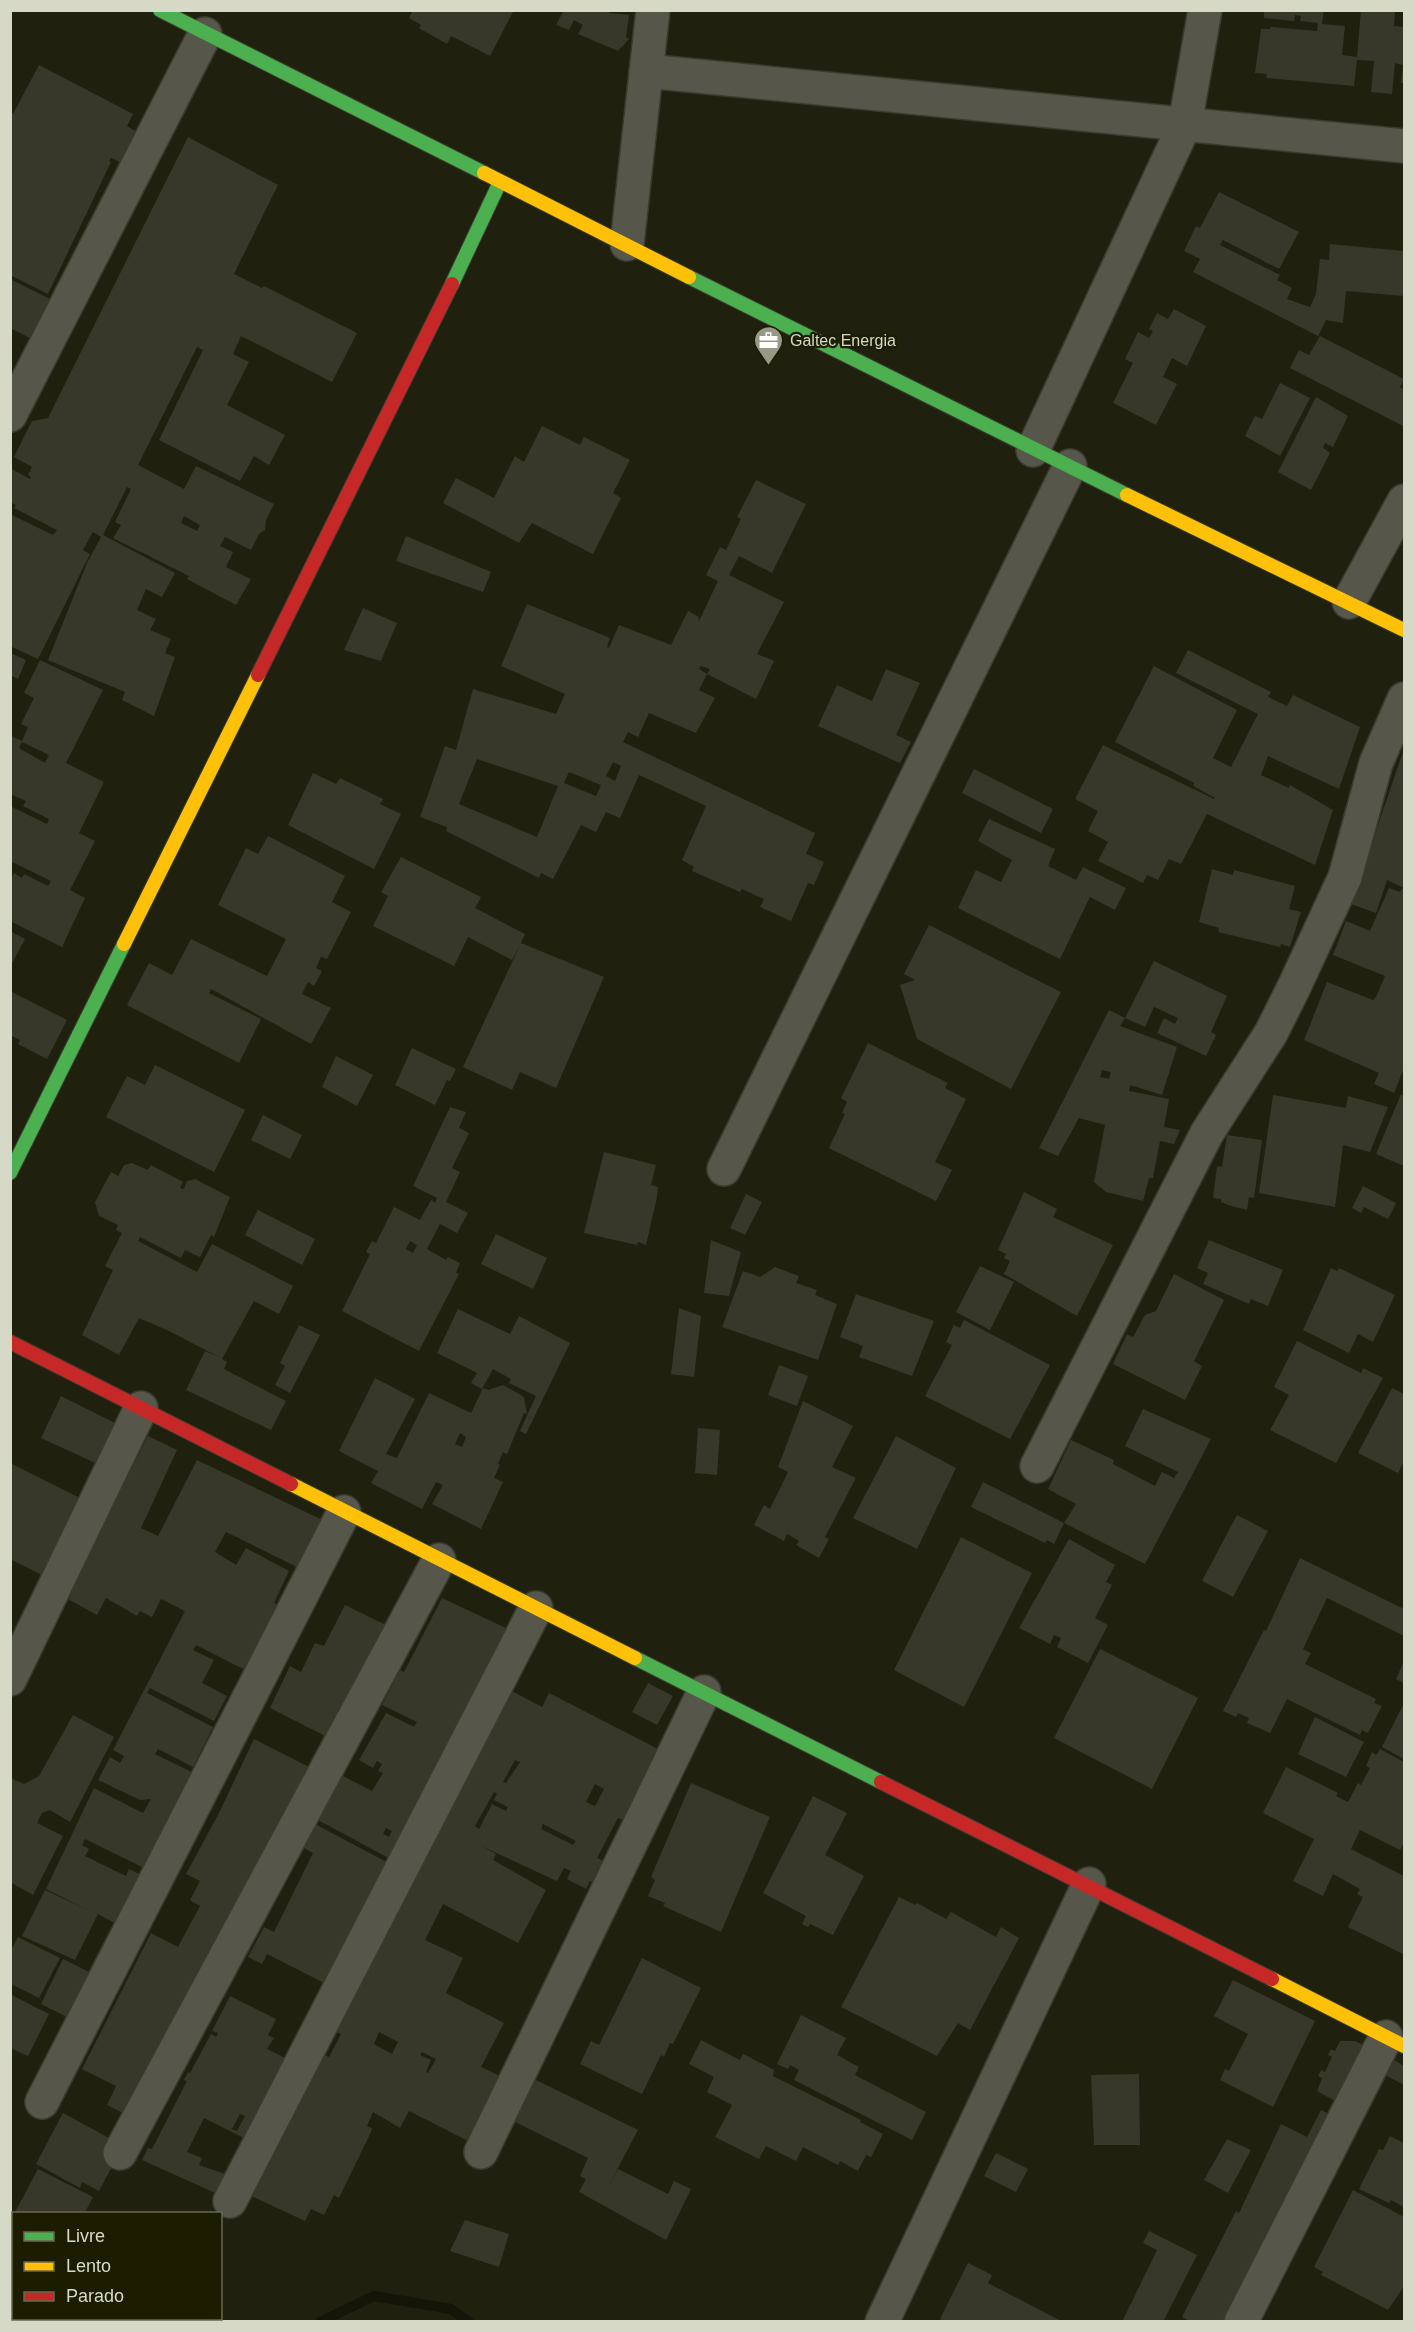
<svg xmlns="http://www.w3.org/2000/svg" width="1415" height="2332" font-family="Arial,sans-serif">
<rect width="100%" height="100%" fill="#1f200e"/>
<g fill="none" stroke-linecap="round" stroke-linejoin="round">
<path stroke="#141508" stroke-width="10" d="M320 2322 374 2296 451 2309 469 2322"/>
</g>
<path fill="#37382a" fill-rule="evenodd" d="M413 10H514L490 56 451 36 447 44 419 28 421 25 409 18Z
M564 10H610L609 13 629 15 626 37 629 39 618 51 578 34 583 25 574 20 569 30 556 25Z
M1264 10H1324L1322 24 1345 26 1342 55 1357 57 1361 10H1395L1394 26 1404 27V83H1401L1403 65 1395 63 1392 94 1371 92 1374 61 1357 60 1354 86 1266 78 1267 74 1255 73 1261 29H1270L1271 27 1317 31 1318 23 1300 21 1301 16 1295 15 1294 21 1264 18Z
M39 65 133 114 127 126 137 132 122 163 111 158 109 161 111 162 48 294 10 275V112L13 114Z
M188 137 278 185 234 274 262 288 264 286 357 333 332 382 241 336 233 354 249 362 227 405 285 435 269 465 254 456 240 481 159 440 203 350 197 347 138 465 184 489 196 466 274 504 266 520 265 530 259 534 251 550 225 537 220 546 233 552 226 567 251 579 236 605 187 579 189 576 113 538 121 525 115 522 131 489 127 487 103 535 175 573 162 597 146 589 137 610 156 619 150 630 171 639 165 653 175 657 154 716 122 700 125 692 48 660 87 563 101 537 93 532 83 550 90 554 38 659 10 646V514L53 535 57 530 14 508 16 505 10 502V468L30 479 31 477 28 475 32 467 14 457 32 421 48 418ZM184 516 200 525 197 531 181 523Z
M1219 192 1299 232 1279 269 1223 240 1220 245 1280 275 1277 280 1292 288 1287 299 1310 307 1316 294 1320 259 1329 260 1330 244 1404 251V296L1346 291 1343 323 1326 320 1318 336 1193 272 1200 259 1184 251 1196 226 1200 228Z
M10 279 50 299 30 338 10 328Z
M1174 309 1206 326 1187 366 1172 358 1163 377 1177 384 1156 425 1113 403 1133 363 1125 359 1138 332 1149 338 1153 331 1149 329 1157 313 1168 319Z
M1320 336 1404 379 1400 387 1404 390 1403 426 1290 368 1299 350 1309 355Z
M1280 383 1310 398 1280 456 1245 436 1255 416 1262 419Z
M1316 397 1348 416 1333 447 1325 443 1323 448 1330 453 1311 490 1278 472Z
M542 426 580 445 584 437 630 460 613 493 621 498 593 554 532 523 519 543 443 503 456 478 494 498 515 456 524 462Z
M756 480 806 504 772 573 739 556 729 575 784 602 757 654 774 661 756 699 707 674 710 669 701 666 699 669 707 674 699 690 715 698 696 733 649 713 638 737 628 732 623 742 815 833 806 854 824 862 814 885 808 883 791 921 760 907 764 899 742 889 740 892 692 871 694 867 682 860 706 806 639 775 620 818 606 812 596 832 581 825 553 879 541 873 539 878 446 831 447 827 420 817 445 746 456 750 473 689 556 714 565 694 501 666 527 604 610 638 607 647 609 648 619 625 671 645 688 611 699 617 698 623 718 581 706 575 720 547 726 550 741 519 737 517ZM477 759 558 786 537 837 459 804ZM613 762 621 766 615 781 606 776ZM569 772 601 785 596 796 564 783Z
M406 536 491 572 483 592 396 561Z
M363 608 397 623 381 661 344 650Z
M1188 650 1271 692 1268 697 1287 706 1293 695 1360 727 1339 789 1268 756 1261 775 1289 788 1290 785 1333 810 1315 865 1207 814 1181 864 1169 859 1158 880 1147 875 1143 883 1098 861 1108 842 1088 831 1098 811 1075 799 1103 745 1214 799 1215 798 1193 786 1194 783 1115 742 1154 666 1237 710 1213 758 1231 767 1258 714 1176 673Z
M10 653 26 660 18 679 10 675Z
M40 660 103 690 66 763 104 782 79 833 95 841 70 890 85 898 62 947 10 921V880L14 873 22 878 24 874 48 886 51 881 10 861V806L47 824 49 819 23 806 26 801 10 794V736L22 741 28 727 21 724 34 698 24 693ZM22 742 49 755 45 763 19 748Z
M886 669 920 683 896 735 911 742 900 763 818 726 837 685 872 701Z
M1404 749V888L1387 880 1376 913 1351 904Z
M974 769 1053 809 1041 833 962 793Z
M313 773 336 784 340 778 383 799 380 804 401 814 374 869 288 825Z
M989 819 1055 849 1048 866 1076 880 1083 867 1126 888 1115 910 1090 897 1060 959 958 908 976 870 1001 882 1012 860 978 841Z
M268 836 345 876 332 902 351 912 327 959 321 957 316 968 322 971 314 986 308 982 302 994 331 1008 311 1044 211 989 209 993 261 1019 239 1063 127 1005 149 963 172 975 191 939 267 976 286 939 218 905 246 848 258 854Z
M401 857 481 897 475 908 525 934 521 943 604 977 556 1088 520 1072 512 1090 463 1067 520 945 512 960 468 937 454 966 373 926 388 896 381 892Z
M1212 869 1233 875 1234 870 1295 886 1289 909 1301 912 1290 947 1281 944 1280 947 1218 932 1219 928 1199 922Z
M1389 888 1400 892 1402 889 1404 890V1068L1394 1093 1374 1084 1379 1073 1304 1040 1327 982 1373 1000 1376 997 1385 976 1333 955 1346 921 1370 931Z
M929 925 1061 992 1011 1089 917 1039 900 985 915 980 904 974Z
M10 931 25 939 10 967Z
M1154 961 1227 996 1211 1032 1216 1035 1206 1056 1157 1033 1164 1018 1175 1024 1178 1018 1154 1007 1145 1027 1125 1018 1120 1026 1177 1047 1162 1095 1130 1085 1129 1091 1169 1099 1164 1127 1180 1130 1174 1144 1160 1141 1153 1178H1149L1143 1201 1106 1192 1094 1182 1105 1125 1079 1118 1058 1156 1039 1148 1109 1010 1125 1018ZM1102 1070 1111 1072 1109 1079 1100 1077Z
M10 991 67 1020 47 1059 18 1044 20 1040 10 1035Z
M868 1043 948 1083 945 1088 966 1099 935 1162 952 1170 936 1201 829 1148 845 1114 842 1113 847 1102 841 1098Z
M412 1048 456 1069 450 1081 447 1080 435 1105 395 1085Z
M336 1056 373 1075 357 1106 322 1087Z
M155 1065 245 1110 214 1172 106 1117 127 1076 145 1085Z
M1401 1094 1404 1096V1166L1376 1154Z
M1273 1095 1346 1108 1348 1096 1388 1107 1370 1152 1343 1145 1335 1207 1259 1193Z
M450 1107 466 1112 459 1128 469 1133 452 1168 460 1172 446 1202 468 1213 457 1233 440 1224 427 1249 446 1260 448 1257 460 1263 456 1273 459 1274 419 1351 342 1311 370 1254 366 1252 372 1241 376 1243 394 1207 420 1220 431 1200 435 1203 437 1198 413 1186ZM410 1241 417 1245 413 1253 406 1249Z
M263 1115 302 1135 290 1159 251 1140Z
M1227 1135 1262 1140 1254 1198 1249 1197 1247 1210 1228 1205 1221 1202V1199L1213 1198 1217 1166 1222 1167Z
M604 1152 656 1165 651 1185 658 1187 657 1197 646 1245 638 1242 637 1245 584 1233Z
M132 1163 148 1170 151 1165 183 1182 180 1188 184 1189 187 1181 195 1179 230 1197 214 1237 211 1235 200 1257 185 1250 181 1258 140 1237 138 1241 197 1272 212 1244 293 1286 279 1314 254 1301 222 1359 227 1362 224 1369 286 1401 271 1430 186 1390 205 1351 219 1357 169 1331 139 1318 119 1355 82 1335 113 1270 105 1266 122 1233 116 1230 118 1225 99 1216 95 1202 111 1172 118 1176 124 1165Z
M1363 1186 1396 1203 1388 1219 1364 1207 1361 1213 1352 1208Z
M1024 1192 1057 1209 1053 1217 1113 1245 1077 1316 1004 1274 1010 1261 1004 1258 1006 1254 998 1250Z
M746 1194 762 1202 745 1235 730 1228Z
M258 1210 315 1239 302 1265 245 1235Z
M496 1234 547 1258 533 1289 481 1264Z
M711 1240 741 1252 729 1296 704 1293Z
M1209 1240 1283 1270 1268 1306 1251 1299 1249 1304 1203 1284 1208 1273 1197 1268Z
M980 1266 1014 1282 990 1330 956 1312Z
M775 1267 799 1276 796 1283 817 1290 815 1295 837 1304 818 1360 722 1327 743 1271 760 1277Z
M1331 1268 1337 1271 1339 1268 1395 1295 1373 1342 1358 1334 1349 1353 1303 1330Z
M1174 1274 1224 1300 1194 1361 1202 1366 1185 1400 1113 1364 1127 1334 1133 1337 1145 1315 1156 1311Z
M856 1294 934 1321 912 1376 859 1357 863 1346 840 1337Z
M679 1308 701 1316 694 1377 671 1374Z
M458 1309 510 1334 519 1316 570 1343 526 1434 520 1431 536 1396 509 1383 511 1379 493 1369 482 1389 471 1383 477 1373 437 1353Z
M964 1320 1050 1365 1010 1439 925 1396 952 1345 946 1342 954 1325 960 1328Z
M299 1325 320 1335 290 1393 275 1385 285 1366 280 1363Z
M1297 1341 1361 1373 1363 1368 1383 1378 1336 1463 1270 1430 1289 1395 1274 1387Z
M779 1365 808 1376 797 1406 768 1395Z
M375 1378 415 1399 386 1454 397 1458 429 1393 471 1413 483 1388 488 1390 503 1385 524 1397 527 1414 524 1413 507 1454 503 1452 498 1464 500 1465 494 1478 503 1482 481 1529 432 1504 443 1485 436 1482 422 1509 371 1483 378 1471 339 1451ZM460 1433 466 1437 462 1447 455 1444Z
M1392 1388 1404 1394V1461L1398 1473 1358 1453Z
M61 1396 125 1428 106 1468 41 1438Z
M803 1401 853 1426 832 1467 856 1478 825 1537 829 1539 819 1558 796 1545 799 1541 787 1534 784 1541 754 1525 764 1505 770 1509 788 1472 778 1467Z
M1143 1409 1211 1439 1145 1564 1064 1523 1076 1504 1048 1489 1071 1440 1114 1460 1113 1464 1155 1486 1162 1472 1174 1478 1178 1472 1125 1446Z
M698 1428 720 1430 717 1475 695 1473Z
M148 1436 177 1450 141 1528 158 1536 197 1460 335 1526 311 1574 226 1532 215 1552 236 1565 246 1548 289 1571 274 1603 279 1605 257 1676 196 1645 193 1650 214 1660 202 1683 227 1696 214 1721 150 1688 147 1693 213 1727 193 1767 158 1749 155 1754 208 1780 146 1869 85 1839 82 1845 89 1849 85 1856 126 1876 129 1869 149 1879 126 1929 98 1914 75 1960 22 1936 45 1890 88 1910 46 1889 94 1788 143 1813 151 1799 140 1800 98 1780 110 1757 120 1763 124 1756 113 1750 185 1611 161 1599 152 1617 140 1611 137 1616 106 1598 97 1615 66 1598Z
M896 1436 956 1468 917 1549 853 1518Z
M10 1463 88 1502 50 1579 10 1559Z
M983 1482 1064 1523 1054 1544 1047 1540 1045 1543 971 1507Z
M1237 1515 1268 1531 1233 1597 1202 1581Z
M961 1537 1032 1573 964 1707 894 1670Z
M1069 1539 1115 1565 1106 1582 1112 1585 1095 1618 1108 1625 1088 1663 1057 1647 1061 1638 1054 1635 1050 1644 1019 1628Z
M1300 1558 1404 1609V1636L1327 1598 1303 1649 1311 1653 1305 1664 1376 1699 1374 1703 1382 1706 1368 1733 1362 1730 1360 1735 1287 1699 1270 1733 1247 1723 1249 1718 1238 1713 1236 1717 1223 1711 1264 1630 1266 1631Z
M442 1598 512 1631 396 1862 318 1820 341 1775 372 1791 383 1773 378 1771 382 1764 377 1761 373 1768 359 1760 386 1713 414 1727 417 1722 382 1705 400 1670 404 1672ZM386 1828 392 1831 389 1837 383 1834Z
M345 1605 392 1628 333 1740 270 1708 290 1666 301 1672 315 1643 324 1646Z
M1100 1649 1198 1698 1152 1789 1054 1738Z
M1404 1661V1683L1396 1679Z
M648 1683 673 1696 657 1725 632 1712Z
M504 1687 542 1707 549 1693 664 1752 642 1783 623 1820 618 1818 597 1858 612 1865 601 1887 590 1881 586 1889 567 1879 571 1871 564 1868 557 1881 481 1846 496 1854 493 1860 546 1890 518 1943 443 1904 425 1940 463 1958 446 1993 504 2023 481 2067 500 2076 468 2141 409 2111 400 2128 373 2112 367 2126 372 2128 371 2132 339 2198 334 2195 324 2215 311 2209 305 2221 247 2194 319 2052 329 2057 341 2034 330 2029ZM515 1760 520 1762 506 1783 503 1782ZM595 1784 604 1789 595 1806 586 1802ZM494 1792 497 1794 494 1800 508 1807 506 1811 492 1804 479 1829 475 1826ZM543 1824 576 1841 573 1845 541 1829ZM379 2032 398 2042 392 2054 374 2044ZM422 2052 436 2059 428 2073 426 2072 431 2060 420 2055Z
M1404 1703V1759L1382 1747Z
M73 1715 114 1737 70 1822 50 1810 42 1813 37 1823 63 1836 33 1895 10 1882V1778L24 1784 39 1776Z
M1315 1717 1364 1742 1346 1777 1298 1754Z
M254 1739 311 1768 125 2114 107 2105 116 2086 82 2069 151 1933 178 1947 200 1906 190 1900 200 1881 186 1874 219 1813Z
M1380 1749 1404 1762V1842L1400 1850 1360 1830 1351 1849 1404 1876 1403 1954 1348 1927 1363 1897 1357 1894 1360 1889 1333 1874 1323 1896 1293 1881 1314 1839 1263 1813 1286 1767 1338 1793 1336 1796 1348 1802 1358 1783 1361 1785 1370 1768 1366 1766 1372 1752 1376 1755Z
M691 1783 770 1817 721 1932 663 1906 665 1903 648 1896 655 1880 651 1877Z
M813 1796 847 1813 825 1855 864 1876 833 1935 810 1924 808 1927 802 1924 806 1916 763 1893Z
M315 1824 394 1866 332 1987 267 1954 262 1964 248 1957 264 1927 274 1932 313 1853 302 1847Z
M899 1897 915 1905 917 1903 946 1919 951 1912 996 1937 1001 1927 1019 1938 970 2030 958 2023 937 2056 841 2007Z
M18 1937 60 1958 39 1998 13 1985 10 1990V1952Z
M642 1958 701 1988 673 2044 670 2043 664 2057 661 2055 642 2094 580 2064 591 2041 599 2045Z
M63 1959 103 1979 75 2021 41 2004Z
M1233 1980 1315 2021 1273 2107 1220 2080 1225 2069 1229 2071 1248 2034 1214 2016Z
M10 1994 49 2014 28 2056 10 2048Z
M230 1996 276 2019 268 2035 274 2038 267 2049 293 2062 252 2142 204 2118 187 2152 202 2158 199 2165 234 2177 224 2197 142 2160 148 2148 152 2149 187 2081 184 2080 188 2072 190 2073 211 2034 216 2037 218 2033 212 2031ZM240 2114 245 2116 237 2131 232 2129Z
M801 2015 846 2038 837 2055 859 2067 855 2075 926 2112 912 2140 794 2080 799 2070 790 2065 788 2069 777 2064Z
M701 2040 740 2060 743 2054 774 2070 773 2076 861 2120 860 2122 883 2134 871 2157 866 2155 858 2171 840 2161 838 2165 803 2147 796 2161 766 2146 759 2159 715 2137 732 2105 707 2092 714 2077 689 2064Z
M1340 2041H1355L1366 2046 1337 2102 1317 2091 1322 2078 1318 2076 1321 2070 1325 2072 1332 2057 1328 2055 1331 2049 1335 2051Z
M1394 2060 1404 2066V2085L1381 2073 1384 2067Z
M1139 2074 1140 2145H1094L1091 2075Z
M532 2078 638 2130 606 2191 618 2169 668 2194 674 2181 691 2189 666 2240 579 2192 586 2179 580 2176 588 2158 511 2120Z
M1321 2110 1331 2115 1225 2322H1191L1182 2317 1236 2211 1239 2213 1281 2124 1307 2137Z
M63 2113 120 2144 115 2161 99 2191 82 2182 80 2188 36 2164Z
M1390 2136 1404 2143V2207L1391 2200 1389 2203 1359 2189 1379 2149 1383 2150Z
M1227 2139 1251 2150 1228 2193 1204 2180Z
M996 2153 1028 2169 1016 2192 984 2176Z
M38 2169 93 2197 84 2214H14Z
M1353 2190 1404 2217V2286L1388 2310 1321 2275 1323 2272 1314 2267Z
M14 2218V2259L10 2257V2224Z
M465 2220 509 2234 499 2267 450 2251Z
M1149 2231 1197 2255 1163 2322H1122L1157 2250 1143 2243Z
M968 2263 992 2275 988 2283 1063 2322H945L940 2319Z"/>
<g fill="none" stroke-linecap="round" stroke-linejoin="round">
<defs>
<path id="street" d="M646 71 1404 146
M627 244 653 10
M10 415 205 34
M1033 450 1185 124 1205 10
M1349 602 1404 501
M724 1169 1070 466
M1037 1466 1207 1133 1271 1033 1294 987 1345 877 1376 763 1404 699
M10 1679 141 1408
M42 2102 344 1512
M481 2152 704 1692
M120 2153 439 1560
M230 2201 536 1608
M882 2322 1089 1884
M1241 2322 1386 2037"/>
<path id="fast" d="M160 10 484 173
M689 277 1127 495
M452 284 500 182
M10 1173 124 944
M635 1658 881 1782"/>
<path id="slow" d="M484 173 689 277
M1127 495 1404 630
M124 944 258 675
M291 1484 635 1658
M1272 1979 1404 2046"/>
<path id="jam" d="M258 675 452 284
M10 1342 291 1484
M881 1782 1272 1979"/>
</defs>
<use href="#street" stroke="#3a3b2f" stroke-width="36"/>
<use href="#fast" stroke="#3a3b2f" stroke-width="16"/>
<use href="#slow" stroke="#3a3b2f" stroke-width="16"/>
<use href="#jam" stroke="#3a3b2f" stroke-width="16"/>
<use href="#street" stroke="#56564a" stroke-width="33"/>
<use href="#fast" stroke="#4caf50" stroke-width="14"/>
<use href="#slow" stroke="#ffc107" stroke-width="14"/>
<use href="#jam" stroke="#c62828" stroke-width="14"/>
</g>
<defs>
<symbol id="office-pin" viewBox="-11 -11 22 30"><path d="M0 17L-7.5 6A9.5 9.5 0 1 1 7.5 6Z" fill="#979886" stroke="#1c1d00"/><path d="M-6-3h4V-5.5h4V-3h4V5H-6ZM-1-4.5V-3h2v-1.5ZM-6 0V1H6V0Z" fill="#fff"/></symbol>
</defs>
<g fill-rule="evenodd">
<use href="#office-pin" x="752" y="324" width="33" height="45"/>
</g>
<g text-anchor="middle" dominant-baseline="central" stroke-width="4.5" stroke-linejoin="round" paint-order="stroke">
<g font-size="16" fill="#d7d9c7" stroke="#1c1d00" text-anchor="start">
<text x="790" y="340">Galtec Energia</text>
</g>
</g>
<rect width="1415" height="2332" fill="none" stroke="#d7d9c7" stroke-width="24"/>
<rect x="12" y="2212" width="210" height="108" fill="#1c1d00" stroke="#676850" stroke-width="1.5"/>
<rect x="24" y="2232" width="30" height="9" fill="#4caf50" stroke="#676850" stroke-width="1.5"/>
<text x="66" y="2242" font-size="18" fill="#d7d9c7">Livre</text>
<rect x="24" y="2262" width="30" height="9" fill="#ffc107" stroke="#676850" stroke-width="1.5"/>
<text x="66" y="2272" font-size="18" fill="#d7d9c7">Lento</text>
<rect x="24" y="2292" width="30" height="9" fill="#c62828" stroke="#676850" stroke-width="1.5"/>
<text x="66" y="2302" font-size="18" fill="#d7d9c7">Parado</text>
</svg>
